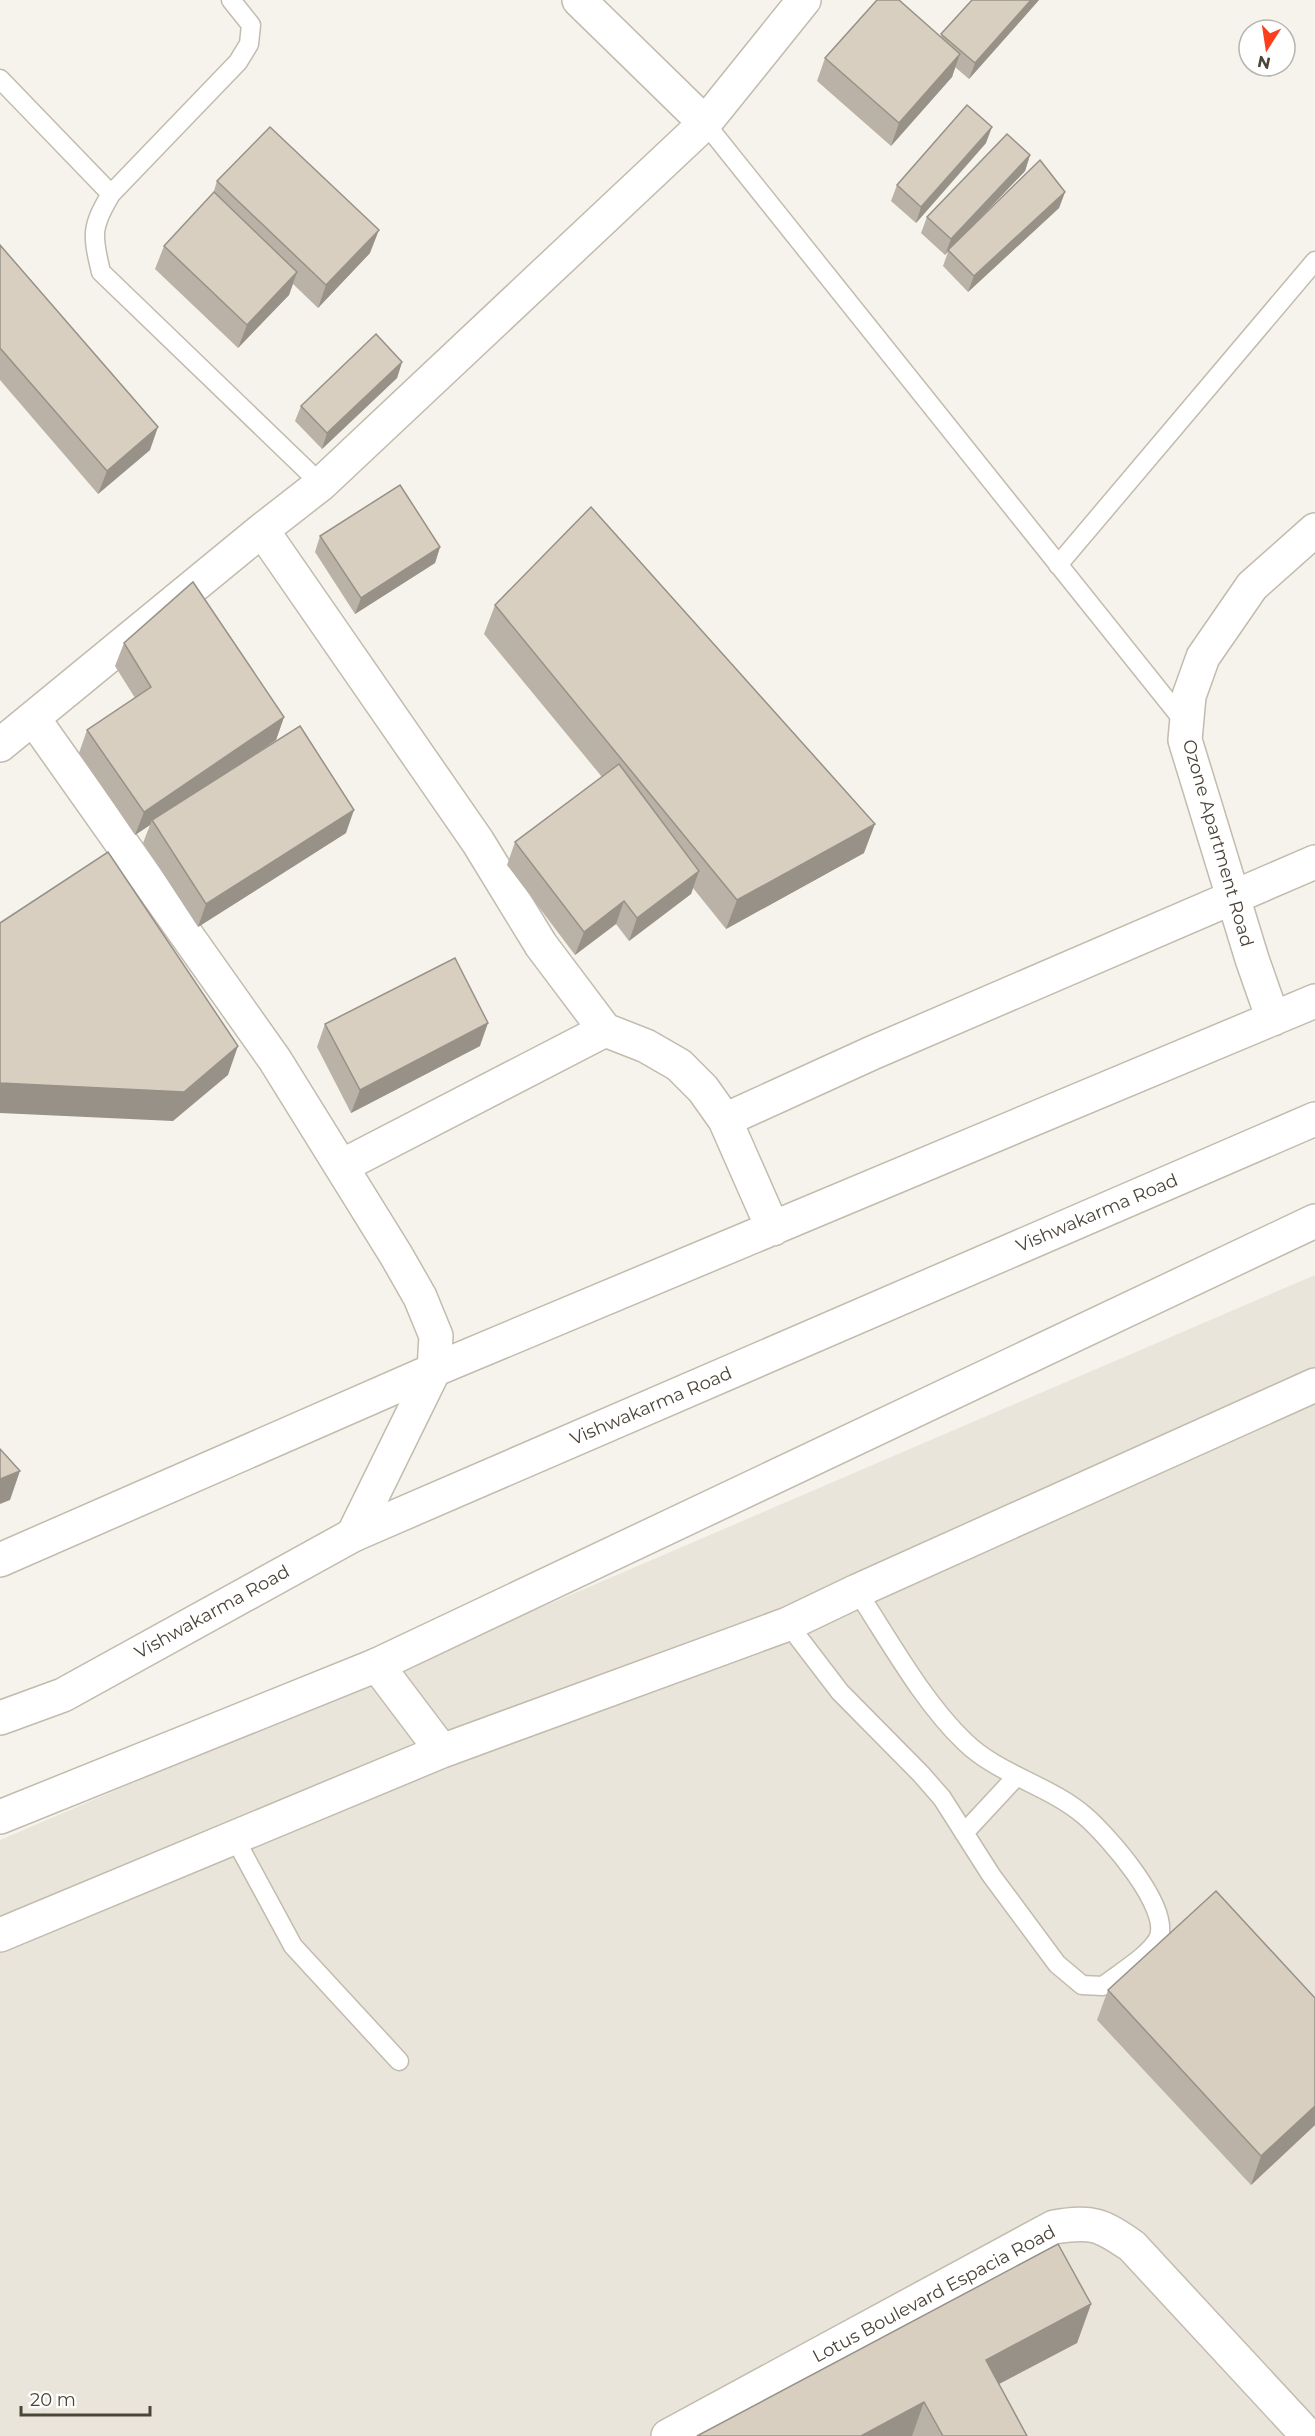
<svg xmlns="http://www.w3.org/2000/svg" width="1315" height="2436" font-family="Montserrat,sans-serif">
<rect width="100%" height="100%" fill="#f6f3ec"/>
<path fill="#eae5da" d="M1315 1275V2436H0V1840Z"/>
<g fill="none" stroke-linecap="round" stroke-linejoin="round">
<defs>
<path id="service" d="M231 0 251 25 249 44 238 62 111 194C91 227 92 235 101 272L321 484
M0 79 111 194
M705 123 1186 724
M1058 565 1315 261
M788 1624 840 1692 921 1774 942 1798 991 1875 1057 1964 1082 1985 1103 1986C1118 1974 1149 1956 1158 1939 1173 1909 1107 1835 1085 1816 1049 1785 999 1775 965 1742 923 1702 889 1640 857 1591
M964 1833 1016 1777
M234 1837 293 1946 399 2061"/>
<path id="minor" d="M579 0 705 123
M262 530 478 842 541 945 605 1030 646 1046 679 1065 703 1089 725 1120 773 1229
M33 718 275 1060 396 1255 420 1297 436 1336 434 1370 353 1535
M0 745 262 530 321 484 705 123 804 0
M1273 1019 1252 959 1185 740 1189 696 1203 657 1252 586 1315 530
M725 1120 872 1053 1315 862
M342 1166 605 1030
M0 1560 434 1370 1315 1001
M377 1665 442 1751
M0 1935 442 1751 788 1624 857 1591 1315 1385
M668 2436 1054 2227C1093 2221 1100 2224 1132 2246L1308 2436"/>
<path id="tertiary" d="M0 1718 63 1695 353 1535 1315 1119
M0 1817 377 1665 1315 1221"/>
</defs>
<use href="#service" stroke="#c2bbae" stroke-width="21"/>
<use href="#minor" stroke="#c2bbae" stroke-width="36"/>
<use href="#tertiary" stroke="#c2bbae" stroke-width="36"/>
<use href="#service" stroke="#fff" stroke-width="18"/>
<use href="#minor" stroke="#fff" stroke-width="33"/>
<use href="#tertiary" stroke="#fff" stroke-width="33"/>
</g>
<path fill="#bab2a6" d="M1039 0 969 79 955 67 952 77 891 146 817 81 825 58 941 37V34Z
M986 143 916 223 891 201 897 185Z
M1030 155 1025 171 968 231 1065 192 1059 208 968 292 943 266 948 252 945 255 921 233 927 217Z
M217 181 370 253 318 308 293 284 289 295 238 348 155 269 164 246 213 194Z
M0 245 150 450 98 494 0 380Z
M402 362 397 378 322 449 295 421 301 406Z
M320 536 440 547 435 563 355 614 315 552Z
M495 605 864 853 726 929 693 888 691 894 629 941 616 924 575 955 507 865 515 842 602 777 484 634Z
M124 643 284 717 276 740 242 763 346 833 198 927 143 843 150 825 135 835 79 753 87 730 135 698 115 666Z
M325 1024 480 1046 351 1113 317 1047Z
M1108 1990 1315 1998V2125L1251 2185 1097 2020Z
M1091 2304 1077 2343 999 2384 1027 2436H697Z"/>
<path fill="#979187" d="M1031 0H1039L969 79 975 63Z
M960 54 952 77 891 146 899 123Z
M992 127 986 143 916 223 921 207Z
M1030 155 1025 171 949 251 948 250 945 255 951 239Z
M1065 192 1059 208 968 292 974 276Z
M379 230 370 253 318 308 326 285Z
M297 272 289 295 238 348 247 325Z
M402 362 397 378 322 449 327 433Z
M158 427 150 450 98 494 107 471Z
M440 547 435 563 355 614 361 598Z
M284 717 276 740 153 823 152 820 150 825 135 835 144 812Z
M354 810 346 833 198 927 206 904Z
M875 824 864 853 726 929 737 900Z
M699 871 691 894 629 941 637 918Z
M624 901 616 924 575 955 584 932Z
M488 1023 480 1046 351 1113 360 1090Z
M238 1046 228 1075 173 1121 0 1113V1083Z
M20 1471 10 1500 0 1504V1479Z
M1315 2106V2125L1251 2185 1261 2156Z
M1091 2304 1077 2343 972 2398 986 2360Z
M924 2402 912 2436H861Z"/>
<path fill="#d8cfc1" stroke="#979187" stroke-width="1.5" d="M877 0H899L960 54 899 123 825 58Z
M972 0H1031L975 63 941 34Z
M967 105 992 127 921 207 897 185Z
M270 127 379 230 326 285 217 181Z
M1007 134 1030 155 951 239 927 217Z
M1040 160 1065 192 974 276 948 250Z
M214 192 297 272 247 325 164 246Z
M0 245 158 427 107 471 0 348Z
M376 334 402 362 327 433 301 406Z
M400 485 440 547 361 598 320 536Z
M591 507 875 824 737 900 495 605Z
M193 582 284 717 144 812 87 730 151 687 124 643Z
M300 726 354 810 206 904 152 820Z
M619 764 699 871 637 918 624 901 584 932 515 842Z
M108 852 238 1046 184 1092 0 1083V923Z
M455 958 488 1023 360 1090 325 1024Z
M0 1449 20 1471 0 1479Z
M1216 1891 1315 1998V2106L1261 2156 1108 1990Z
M1058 2244 1091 2304 986 2360 1027 2436H943L924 2402 861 2436H697Z"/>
<g text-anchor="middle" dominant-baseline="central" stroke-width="4.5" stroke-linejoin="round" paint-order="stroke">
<g font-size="18" fill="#4b4439" stroke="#fff">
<text transform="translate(1218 843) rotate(74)">Ozone Apartment Road</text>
<text transform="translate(1097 1213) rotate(-23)">Vishwakarma Road</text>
<text transform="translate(651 1406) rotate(-23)">Vishwakarma Road</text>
<text transform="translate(212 1612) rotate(-29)">Vishwakarma Road</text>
<text transform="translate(934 2294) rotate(-28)">Lotus Boulevard Espacia Road</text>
</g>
</g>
<g transform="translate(1267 48) rotate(192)"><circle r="28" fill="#ffffff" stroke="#b7b4b0" stroke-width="1.5"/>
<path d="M0-4.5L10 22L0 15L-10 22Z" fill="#fc3f1d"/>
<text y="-9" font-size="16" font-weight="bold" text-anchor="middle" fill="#4b4439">N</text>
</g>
<path d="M21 2406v9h129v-9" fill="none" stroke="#4b4439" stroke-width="3"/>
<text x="30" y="2406" font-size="18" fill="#4b4439" stroke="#ffffff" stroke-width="4.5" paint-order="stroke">20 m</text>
</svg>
